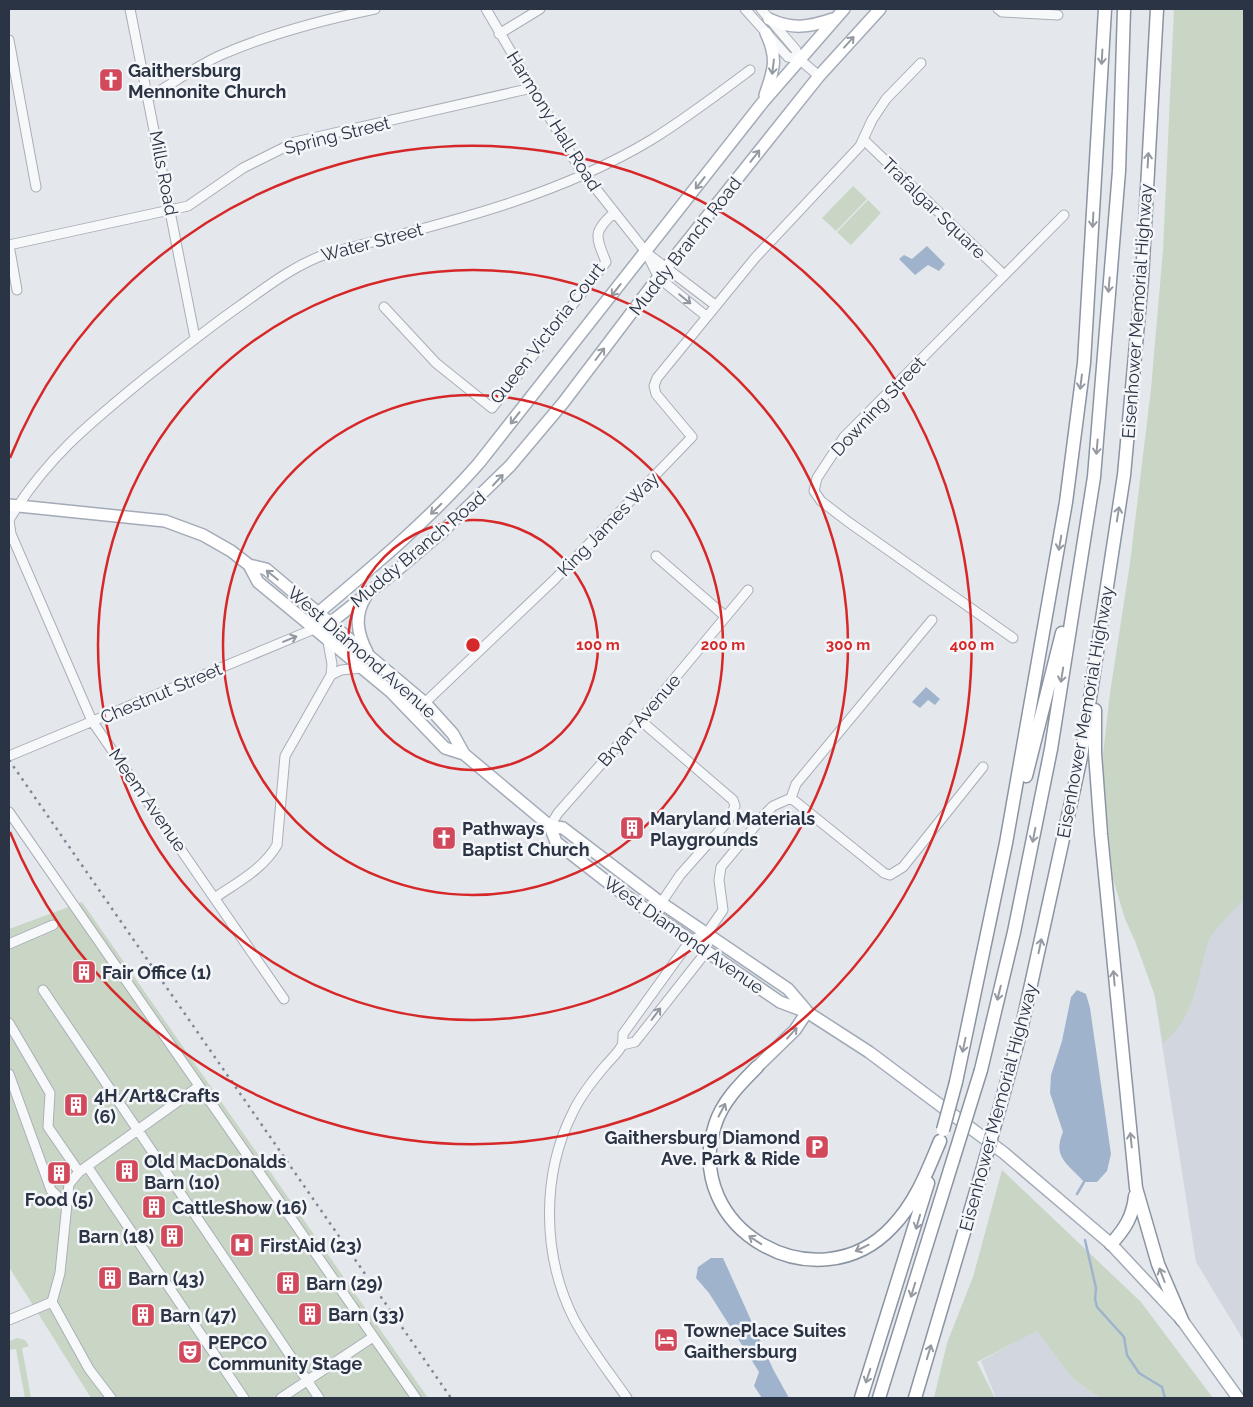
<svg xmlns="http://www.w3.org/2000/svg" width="1253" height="1407" font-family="Raleway,sans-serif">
<rect width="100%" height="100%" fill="#e4e7ec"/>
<path fill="#d2d6de" d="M1244 9V1341L1196 1262 1125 806Z
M1037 1330 1073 1379 1100 1398H996L981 1361Z"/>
<path fill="#c9d6c5" d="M1174 9H1244V899C1237 907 1212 932 1209 940 1196 977 1197 1016 1163 1043L1156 999 1135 941 1125 919 1113 879 1104 785 1103 754 1110 693 1130 563 1151 389 1163 250Z
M853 186 867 199 836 231 822 218Z
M868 200 881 213 851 245 837 232Z
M82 902 428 1398H91L9 1267V929Z
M1002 1170 1141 1302 1213 1398H1100L1073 1379 1037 1331 977 1362 995 1398H934L947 1343 973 1277Z
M17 1338 25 1340 29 1346 22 1348 31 1398H25L16 1349 9 1350 10 1341Z"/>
<path fill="#9fb4cc" d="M927 246 945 264 939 271 928 265 915 275 899 259 904 255 912 259Z
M926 687 940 699 935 705 928 700 920 708 912 702Z
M1077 990 1086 994 1090 1008 1111 1154 1107 1171 1097 1182H1084C1068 1164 1052 1157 1063 1132L1050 1093 1051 1075 1062 1041 1071 997Z
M711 1258H723L773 1369 789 1398H762L754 1386 759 1372 709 1293 696 1278 698 1267Z"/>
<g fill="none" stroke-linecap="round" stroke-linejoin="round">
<path stroke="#9fb4cc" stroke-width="2.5" d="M1077 1194 1084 1182
M1085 1240 1096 1288 1095 1299 1097 1307 1124 1337 1127 1355 1139 1373 1162 1387 1165 1398"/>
<defs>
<path id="minor" d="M130 9 195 338
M486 9 578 166 646 252 659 278 706 316
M745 9 788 57 799 59 819 76
M761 9 796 50 799 59
M998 9 1002 12 1058 15
M499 34 540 9
M9 40 36 187
M148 98C172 84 196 66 221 55 271 33 322 20 375 9
M864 140 1004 275
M9 245 188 206 243 168 295 142 532 88
M9 245 17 290
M648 254 715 305
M384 307 436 363 492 408 606 262C596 237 592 232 614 213
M656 556 726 617
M1013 638 847 521 821 501 814 491 817 478 844 437 1064 215
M331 675 341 670 362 668
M413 714 555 579 692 437 656 394 654 386 657 378 755 258 860 146 872 120 886 99 921 63
M640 720 733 800 735 806 728 821 680 875 653 915
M9 756 314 629
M791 798 796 784 932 620
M9 812 416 1398
M550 826 558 813 640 720 748 590
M216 897C238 882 263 869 277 845L285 756 331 675 332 664 328 642
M9 944 53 925
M43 990 319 1398
M284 999 92 721 11 534 9 520C46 458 91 422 145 378 177 353 208 328 241 305 269 285 296 264 329 253 438 225 553 199 651 140 685 119 718 94 750 70
M9 1023 50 1093 48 1127 79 1172
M622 1045 635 1042 706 952 707 933 723 910 719 880 721 867 765 814 773 806 791 798 884 873 890 875 903 867 983 767
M9 1074 51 1190 66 1205
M87 1166 244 1398
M9 1320 52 1302
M111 1398 89 1369 52 1302 60 1273 69 1184 79 1172 198 1087
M281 1398 373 1337
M627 1398C609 1372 589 1347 574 1319 542 1256 541 1175 573 1112 581 1095 593 1080 605 1066 610 1060 619 1052 622 1045 623 1042 623 1037 623 1034L690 941 707 933"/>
<path id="major" d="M769 19C793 30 809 27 833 19
M765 95C774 70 778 58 766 33
M9 505 165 521 203 535 231 551 249 565 258 582 390 691 445 748 464 754
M249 565 266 569 425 703 453 734 464 754 550 826 556 842 615 888 780 1002 807 1012 869 1052 1004 1153 1111 1244 1182 1320 1238 1398
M366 596C354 615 357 633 367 652
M316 621 318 613C374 566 430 519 479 463L763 102 844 9
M314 629 330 623 396 571 442 532 510 466 563 403 654 283 819 76 880 9
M550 826 563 828 660 902 788 989 806 1010
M757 1067 795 1030 807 1012"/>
<path id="highway" d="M1095 710V753L1101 834 1136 1188 1158 1264 1182 1320
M1026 776 1062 633
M757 1067C740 1084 722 1102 715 1125 681 1230 818 1306 892 1227 916 1202 927 1172 940 1141
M981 1070 1014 932 1051 749 1094 477 1119 171 1124 9
M956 1082 1006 843 1066 502 1084 363 1105 9
M1003 1096 1021 1030 1081 757 1124 475 1142 279 1157 9
M1111 1244C1125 1229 1133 1216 1135 1196
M861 1398 928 1183
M879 1398 953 1160
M915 1398 980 1178"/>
</defs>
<use href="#minor" stroke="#a9aeb7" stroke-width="11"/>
<use href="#major" stroke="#a3abb8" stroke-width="14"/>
<use href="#highway" stroke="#8b94a3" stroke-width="15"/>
<use href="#minor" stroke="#f7f8fa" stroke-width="9"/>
<use href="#major" stroke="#fff" stroke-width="11"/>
<use href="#highway" stroke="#fff" stroke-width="12"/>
<path stroke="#7d8696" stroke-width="2.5" stroke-dasharray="2.5 5" stroke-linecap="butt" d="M9 760 451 1398"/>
<defs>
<path id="highway-bridge" d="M943 1130 956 1082
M953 1160 981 1070
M980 1178 1003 1096"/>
</defs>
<use href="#highway-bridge" stroke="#8b94a3" stroke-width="15" stroke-linecap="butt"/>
<use href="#highway-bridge" stroke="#fff" stroke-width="12"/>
</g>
<defs><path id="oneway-shaft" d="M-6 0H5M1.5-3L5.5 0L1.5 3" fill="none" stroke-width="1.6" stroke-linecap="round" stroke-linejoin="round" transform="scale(1.25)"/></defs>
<g stroke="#959aa2">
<use href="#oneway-shaft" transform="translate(849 42) rotate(-48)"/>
<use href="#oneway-shaft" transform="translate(1102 57) rotate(93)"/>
<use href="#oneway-shaft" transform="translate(773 67) rotate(97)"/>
<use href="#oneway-shaft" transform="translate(755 156) rotate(-52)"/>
<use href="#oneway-shaft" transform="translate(1148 160) rotate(-87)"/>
<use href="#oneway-shaft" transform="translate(700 183) rotate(128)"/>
<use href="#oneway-shaft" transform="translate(1093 220) rotate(93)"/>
<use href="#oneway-shaft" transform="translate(1109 285) rotate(95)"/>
<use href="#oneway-shaft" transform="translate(616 290) rotate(128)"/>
<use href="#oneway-shaft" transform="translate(600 354) rotate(-53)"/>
<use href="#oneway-shaft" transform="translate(1081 382) rotate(97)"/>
<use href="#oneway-shaft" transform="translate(515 418) rotate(128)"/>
<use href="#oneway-shaft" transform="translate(1097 447) rotate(95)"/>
<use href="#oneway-shaft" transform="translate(498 480) rotate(-47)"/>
<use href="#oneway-shaft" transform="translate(436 509) rotate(136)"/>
<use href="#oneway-shaft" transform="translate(1118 514) rotate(-81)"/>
<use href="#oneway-shaft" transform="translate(1060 543) rotate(100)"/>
<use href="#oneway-shaft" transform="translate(272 575) rotate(-141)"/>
<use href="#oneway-shaft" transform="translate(1062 675) rotate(99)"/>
<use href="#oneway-shaft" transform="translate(1034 835) rotate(101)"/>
<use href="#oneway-shaft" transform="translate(1040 946) rotate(-78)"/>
<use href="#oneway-shaft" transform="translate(1114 978) rotate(-95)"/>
<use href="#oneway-shaft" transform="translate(999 993) rotate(104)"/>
<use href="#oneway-shaft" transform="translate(792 1033) rotate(-48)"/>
<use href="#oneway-shaft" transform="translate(964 1045) rotate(102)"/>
<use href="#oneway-shaft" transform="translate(722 1110) rotate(-62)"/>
<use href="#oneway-shaft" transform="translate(1131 1140) rotate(-96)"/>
<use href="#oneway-shaft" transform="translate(918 1222) rotate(106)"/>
<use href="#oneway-shaft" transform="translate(755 1240) rotate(-147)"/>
<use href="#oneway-shaft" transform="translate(862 1248) rotate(154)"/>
<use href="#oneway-shaft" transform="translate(1162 1275) rotate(-111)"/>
<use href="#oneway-shaft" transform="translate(913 1290) rotate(107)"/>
<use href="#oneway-shaft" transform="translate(929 1352) rotate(-73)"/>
<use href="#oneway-shaft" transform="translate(868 1376) rotate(108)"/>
</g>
<g stroke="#9196a0">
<use href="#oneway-shaft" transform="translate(685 299) rotate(39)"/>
<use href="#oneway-shaft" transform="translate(290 639) rotate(-22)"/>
<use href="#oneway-shaft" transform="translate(656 1014) rotate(-53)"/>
</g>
<g fill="none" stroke="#d62828" stroke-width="2.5">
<circle cx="473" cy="645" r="125"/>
<circle cx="473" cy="645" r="250"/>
<circle cx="473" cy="645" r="375"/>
<path d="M10 458A499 499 0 1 1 10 832"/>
</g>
<defs>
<symbol id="church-square" viewBox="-11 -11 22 22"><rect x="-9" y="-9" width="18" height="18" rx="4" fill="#d1495b" stroke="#f4f6f9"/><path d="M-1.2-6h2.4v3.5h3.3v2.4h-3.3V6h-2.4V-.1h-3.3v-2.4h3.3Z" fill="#fff"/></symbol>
<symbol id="building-square" viewBox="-11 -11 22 22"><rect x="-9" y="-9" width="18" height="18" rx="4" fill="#d1495b" stroke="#f4f6f9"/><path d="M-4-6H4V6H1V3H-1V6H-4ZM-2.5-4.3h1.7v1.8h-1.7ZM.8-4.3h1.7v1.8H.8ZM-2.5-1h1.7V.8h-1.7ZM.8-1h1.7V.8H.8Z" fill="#fff"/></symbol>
<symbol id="parking-square" viewBox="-11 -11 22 22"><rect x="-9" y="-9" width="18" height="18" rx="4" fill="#d1495b" stroke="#f4f6f9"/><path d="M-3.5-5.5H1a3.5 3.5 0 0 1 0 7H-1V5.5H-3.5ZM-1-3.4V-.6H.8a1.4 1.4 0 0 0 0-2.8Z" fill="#fff"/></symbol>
<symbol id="hospital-square" viewBox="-11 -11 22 22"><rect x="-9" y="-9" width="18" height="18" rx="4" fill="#d1495b" stroke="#f4f6f9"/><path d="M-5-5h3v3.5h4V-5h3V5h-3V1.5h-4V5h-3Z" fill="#fff"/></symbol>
<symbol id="hotel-square" viewBox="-11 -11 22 22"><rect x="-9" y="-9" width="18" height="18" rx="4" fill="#d1495b" stroke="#f4f6f9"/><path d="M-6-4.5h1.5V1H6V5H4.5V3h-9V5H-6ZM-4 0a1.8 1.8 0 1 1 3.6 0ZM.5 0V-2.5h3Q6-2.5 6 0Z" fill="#fff"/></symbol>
<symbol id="theatre-square" viewBox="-11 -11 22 22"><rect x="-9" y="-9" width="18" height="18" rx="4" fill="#d1495b" stroke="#f4f6f9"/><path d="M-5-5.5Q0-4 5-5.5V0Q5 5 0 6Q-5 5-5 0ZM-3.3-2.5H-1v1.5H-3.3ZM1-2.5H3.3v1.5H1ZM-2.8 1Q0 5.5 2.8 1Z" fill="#fff"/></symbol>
</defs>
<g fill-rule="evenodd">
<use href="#church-square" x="97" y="66" width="28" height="28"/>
<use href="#building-square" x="618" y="814" width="28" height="28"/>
<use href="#church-square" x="430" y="824" width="28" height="28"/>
<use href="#building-square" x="70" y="958" width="28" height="28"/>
<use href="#building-square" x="62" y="1091" width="28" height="28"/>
<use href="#parking-square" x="803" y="1133" width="28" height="28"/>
<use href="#building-square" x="113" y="1157" width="28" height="28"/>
<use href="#building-square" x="45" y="1159" width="28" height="28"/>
<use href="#building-square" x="140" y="1193" width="28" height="28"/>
<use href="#building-square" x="158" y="1222" width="28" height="28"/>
<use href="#hospital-square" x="228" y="1231" width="28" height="28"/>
<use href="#building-square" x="96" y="1264" width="28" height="28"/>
<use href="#building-square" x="274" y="1269" width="28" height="28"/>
<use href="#building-square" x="296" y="1300" width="28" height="28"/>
<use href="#building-square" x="129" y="1301" width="28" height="28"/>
<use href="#hotel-square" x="652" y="1326" width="28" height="28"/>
<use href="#theatre-square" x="176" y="1338" width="28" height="28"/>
</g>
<g text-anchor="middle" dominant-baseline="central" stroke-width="5" stroke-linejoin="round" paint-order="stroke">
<g font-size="18" font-weight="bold" fill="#2b3445" stroke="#f4f6f9" text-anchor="start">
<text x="128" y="70">Gaithersburg<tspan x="128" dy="21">Mennonite Church</tspan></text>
<text x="650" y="818">Maryland Materials<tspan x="650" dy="21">Playgrounds</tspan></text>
<text x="462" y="828">Pathways<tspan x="462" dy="21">Baptist Church</tspan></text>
<text x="102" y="972">Fair Office (1)</text>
<text x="94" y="1095">4H/Art&amp;Crafts<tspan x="94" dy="21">(6)</tspan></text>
<text x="800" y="1137" text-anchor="end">Gaithersburg Diamond<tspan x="800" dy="21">Ave. Park &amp; Ride</tspan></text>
<text x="144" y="1161">Old MacDonalds<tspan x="144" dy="21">Barn (10)</tspan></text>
<text x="59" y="1199" text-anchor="middle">Food (5)</text>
<text x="172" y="1207">CattleShow (16)</text>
<text x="154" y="1236" text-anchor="end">Barn (18)</text>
<text x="260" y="1245">FirstAid (23)</text>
<text x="128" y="1278">Barn (43)</text>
<text x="306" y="1283">Barn (29)</text>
<text x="328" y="1314">Barn (33)</text>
<text x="160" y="1315">Barn (47)</text>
<text x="684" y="1330">TownePlace Suites<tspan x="684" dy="21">Gaithersburg</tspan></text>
<text x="208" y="1342">PEPCO<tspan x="208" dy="21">Community Stage</tspan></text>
</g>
<g font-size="18" fill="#2b3445" stroke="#f4f6f9">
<text transform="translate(554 121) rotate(58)">Harmony Hall Road</text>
<text transform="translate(337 135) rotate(-14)">Spring Street</text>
<text transform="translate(164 173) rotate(79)">Mills Road</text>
<text transform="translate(934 208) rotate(44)">Trafalgar Square</text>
<text transform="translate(372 242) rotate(-15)">Water Street</text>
<text transform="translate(685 246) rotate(-52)">Muddy Branch Road</text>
<text transform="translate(1137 311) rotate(-86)">Eisenhower Memorial Highway</text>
<text transform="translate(547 333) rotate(-52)">Queen Victoria Court</text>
<text transform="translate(878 406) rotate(-47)">Downing Street</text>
<text transform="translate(608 524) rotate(-46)">King James Way</text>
<text transform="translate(418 549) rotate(-40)">Muddy Branch Road</text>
<text transform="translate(362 652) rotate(41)">West Diamond Avenue</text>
<text transform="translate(161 693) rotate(-23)">Chestnut Street</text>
<text transform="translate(1085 712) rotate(-80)">Eisenhower Memorial Highway</text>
<text transform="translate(639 720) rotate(-49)">Bryan Avenue</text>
<text transform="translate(148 800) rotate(55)">Meem Avenue</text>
<text transform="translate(684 935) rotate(35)">West Diamond Avenue</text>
<text transform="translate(998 1107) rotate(-75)">Eisenhower Memorial Highway</text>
</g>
</g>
<circle cx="473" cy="645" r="8" fill="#d62828" stroke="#f4f6f9" stroke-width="2.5"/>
<g font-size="15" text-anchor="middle" font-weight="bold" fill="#d62828" stroke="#f4f6f9" stroke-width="5" stroke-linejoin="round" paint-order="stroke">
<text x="598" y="650">100 m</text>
<text x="723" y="650">200 m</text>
<text x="848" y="650">300 m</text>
<text x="972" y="650">400 m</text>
</g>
<rect width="1253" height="1407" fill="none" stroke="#2b3445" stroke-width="20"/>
</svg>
